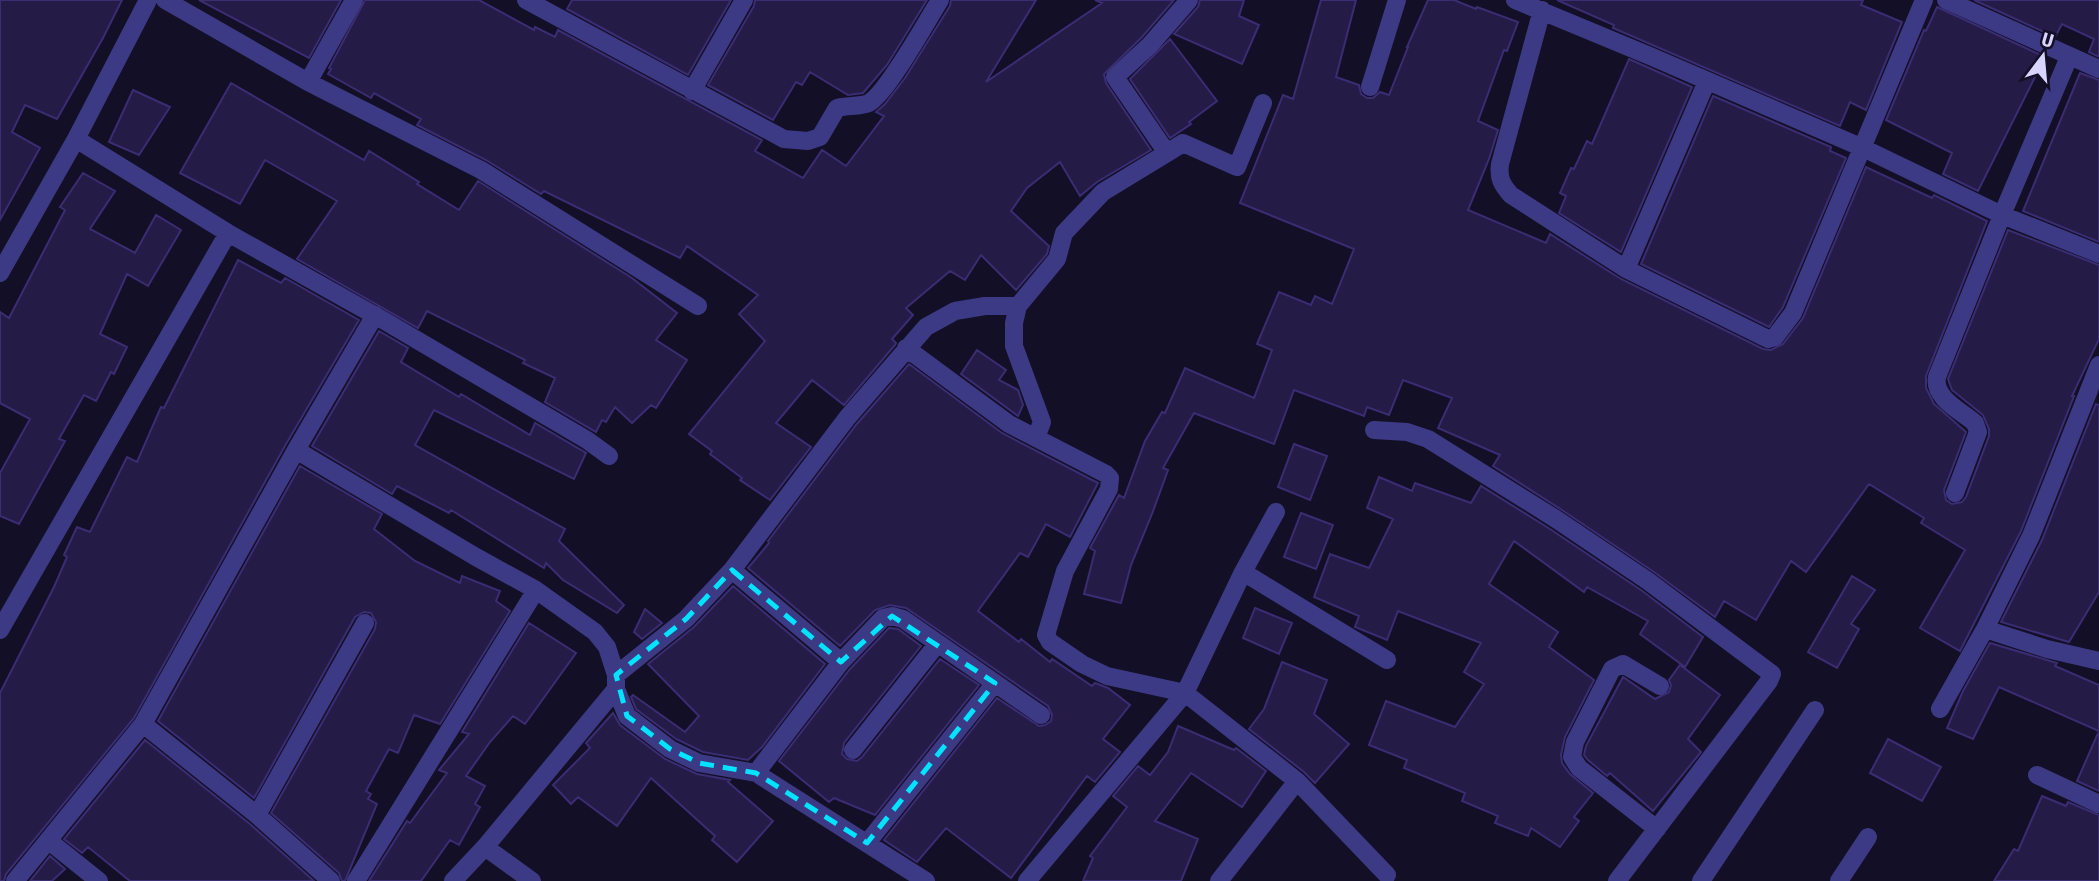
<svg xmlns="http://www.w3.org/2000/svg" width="2099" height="881" font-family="'Fira Sans Condensed',sans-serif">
<rect width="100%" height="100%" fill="#130f26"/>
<path fill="#241b47" stroke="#3b2d73" stroke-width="2" d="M0 0H122L103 38 57 119 25 105 12 132 40 148 0 220Z
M199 0H341L309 58Z
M365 0H479L534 30 535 27 555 37 558 30 762 140 755 151 803 178 822 150 846 166 884 116 876 112 885 104 905 78 950 6 951 0H1036L986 82 1102 3 1095 0H1174L1142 37 1104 74 1106 83 1151 150 1097 182 1080 196 1060 162 1027 188 1011 211 1049 246 1047 254 1016 290 981 255 965 280 950 271 906 308 913 315 892 339 896 343 895 345 844 405 812 380 776 423 811 447 770 500 740 480 742 478 710 454 712 451 689 434 765 341 739 314 758 295 687 246 680 258 544 191 541 194 486 160 417 125 421 119 374 93 371 98 328 74 331 69 329 68Z
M572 0H731L688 75 567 9Z
M755 0H927L887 65 863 93 848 95 810 72 802 85 796 82 773 120 708 85 754 6Z
M1200 0H1244L1239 16 1259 25 1242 64 1174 34 1198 7Z
M1321 0H1356L1336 77 1359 85 1361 94 1367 98H1373L1380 92 1389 95 1408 47H1407L1428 0H1454L1476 9 1477 7 1518 22 1507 51 1504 50 1478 121 1498 130 1489 159 1468 210 1546 243 1550 234 1621 279 1763 349 1771 350 1783 344 1803 318 1866 167 1932 198 1934 195 1987 221 1926 376V388L1934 404 1966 432 1944 490 1946 500 1952 504 1962 502 1966 497 1989 436V429L1983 415 1952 390 1948 379 2008 230 2099 265V339L2072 396H2074L2021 531 1960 651 1920 628 1965 550 1921 523 1924 518 1869 484 1806 572 1791 561 1756 620 1724 601 1715 617 1654 572 1562 510 1493 466 1500 455 1438 428 1452 398 1403 380 1389 415 1367 407 1364 416 1294 390 1274 444 1194 413 1163 468 1168 470 1152 514 1131 565 1121 603 1084 594 1095 551 1090 548 1119 495 1124 498 1145 441 1162 412 1165 413 1185 368 1254 398 1272 350 1257 344 1279 292 1311 305 1315 296 1332 304 1354 249 1240 203 1283 95 1293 99Z
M1557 0H1863L1861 5 1902 22 1866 110 1850 102 1840 126 1613 28 1614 25Z
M1974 0H2099V57L2089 52 2094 39 2062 24 2055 37Z
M1937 7 2045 57 1978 191 1943 174 1952 153 1886 120 1924 30 1926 31Z
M1170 39 1217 101 1189 122 1191 124 1170 138 1130 79Z
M1629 59 1692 87 1621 252 1559 213 1566 196 1560 193 1571 168 1574 169 1587 141 1592 144Z
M2080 73 2099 80V242L2023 211Z
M231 83 364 160 369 151 419 182 417 184 459 210 478 181 632 278 677 313 656 340 687 360 656 408 651 405 632 423 615 407 606 422 602 420 596 432 545 402 555 378 523 363 525 360 427 311 418 328 297 259 337 201 265 160 240 204 180 173Z
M133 90 170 107 139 155 109 142Z
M1713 96 1831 147 1830 151 1846 158 1783 307 1769 327 1641 264Z
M83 173 115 191 90 229 135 253 156 215 181 230 148 286 127 274 100 334 127 347 114 374 111 372 96 401 84 395 59 439 65 441 19 524 0 516V473L30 419 0 403V312L9 318 65 210 60 207Z
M238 260 281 283 285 278 359 320 286 444 134 718 6 874 4 881H0V693L54 587 67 557 64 555 77 527 90 532 127 457 137 462 161 407 164 408Z
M379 331 408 348 401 362 459 397 461 394 530 435 535 423 586 453 574 479 434 410 415 445 565 529 559 541 624 605 617 613 563 580 546 563 544 568 451 510 449 513 397 486 392 494 312 446Z
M977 350 1006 370 999 380 1018 390 1023 405 1018 416 961 374Z
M909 364 1002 433 1098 483 1070 537 1046 524 1028 557 1020 553 978 611 1019 642 1021 639 1050 662 1052 659 1092 686 1095 683 1108 688 1130 705 1103 739 1120 752 1095 782 1087 776 1011 878 946 828 917 862 884 840 997 698 1039 726 1045 725 1051 721 1052 715 1048 706 906 608 890 605 875 610 840 646 748 568 769 543 768 541 856 425Z
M2096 404 2099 405V592L2069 642 2001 622 2042 540Z
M1294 444 1327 456 1310 500 1278 487Z
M300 466 382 514 374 529 415 561 460 583 462 576 500 591 496 601 510 611 440 724 414 715 398 753 389 749 366 791 371 794 368 799 377 804 345 881H342L339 873 271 813 375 629 376 622 371 613 364 612 355 617 254 798 158 721Z
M1379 477 1412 491 1415 483 1471 503 1481 486 1550 529 1641 590 1703 637 1685 667 1640 634 1648 621 1587 587 1584 592 1514 541 1489 584 1558 632 1549 647 1594 680 1565 737 1561 755 1562 763 1570 774 1593 793 1574 817 1579 821 1560 847 1531 828 1528 836 1495 823 1498 816 1462 801 1465 793 1404 768 1407 760 1369 745 1386 701 1455 727 1484 684 1464 672 1481 643 1398 611 1387 640 1355 627 1359 616 1314 597 1330 554 1369 568 1393 519 1367 508Z
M1301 513 1333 525 1316 569 1284 557Z
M1852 576 1875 590 1851 624 1859 629 1837 668 1808 652Z
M733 586 825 664 762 747 748 760 703 752 676 739 636 709 631 697 633 695 685 732 699 716 648 664 694 627Z
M1255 608 1292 623 1279 654 1243 638Z
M645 609 662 623 642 639 634 632Z
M529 623 576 653 525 724 513 716 490 742 466 776 485 786 475 804 480 807 459 845 450 840 421 881H369L407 821 410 823 447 773 439 770 469 734 462 732Z
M889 628 898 629 921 646 844 743 842 754 847 759 857 761 862 757 940 659 979 685 875 815 834 798 829 802 779 761 850 669Z
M1990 643 2057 663 2055 666 2099 685V791L2077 781 2099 731 1999 687 1973 739 1947 728 1963 691Z
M1282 662 1327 680 1314 714 1349 744 1315 783 1304 772 1249 729 1264 709Z
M1680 665 1720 695 1688 739 1701 752 1653 811 1610 773 1607 776 1588 760 1584 755 1586 746 1623 677 1655 699 1669 692 1671 685 1669 680Z
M613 713 620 725 665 759 697 774 730 780 728 782 773 821 737 862 712 840 715 836 651 778 617 826 578 797 571 804 553 785 590 748 586 743Z
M1178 726 1234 750 1236 748 1266 771 1242 807 1191 773 1155 821 1198 839 1181 881H1083L1093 858 1090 856 1127 807 1113 796 1138 766 1150 775 1168 752Z
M1888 739 1941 767 1922 801 1870 773Z
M145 740 250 824 314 881H130L88 847 82 853 64 839Z
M2042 796 2066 806 2068 802 2099 815V881H1994L2014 849 2018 851Z
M50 856 65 869 52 881H30Z"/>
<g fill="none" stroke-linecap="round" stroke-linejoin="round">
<path stroke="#3d3a85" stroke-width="18" d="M165 0 308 82 481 170 698 306
M526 0 784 139 808 141 820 137 837 108C847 105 860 107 869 103 887 93 927 21 940 0
M1515 0 1650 56 1863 148 2002 215 2099 254
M1946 0 2099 69
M1542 10 1500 164C1498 178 1502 185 1511 195L1626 269 1768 339 1775 337 1793 313 1924 0
M308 82 354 0
M1370 87 1397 0
M692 91 744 0
M76 139 228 233 383 320 587 440 609 456
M1167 153 1183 143 1237 167 1263 103
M1626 269 1707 81
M0 273 76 139 148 0
M906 348 1009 424 1106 474 1110 478 1109 489 1065 571 1046 635 1050 642 1082 664 1107 676 1185 693 1297 781 1387 875
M1374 430 1407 432 1428 439 1556 519 1648 581 1772 674 1769 681 1617 881
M1036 438 1042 422 1014 346V323L1018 306 1057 259 1064 233 1103 192 1167 153 1115 77 1150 45 1189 0
M296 450 476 557 536 590 595 632 607 647 616 675V689L627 716 670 749 699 763 756 773 926 881
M1955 493 1978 432 1975 423C1961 411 1933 398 1937 377L2002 215 2069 57
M732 570 841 662
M1243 572 1276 512
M1985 629 2047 649 2099 661
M0 630 228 233
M616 675 686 619 732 570 847 418 926 327 955 311 985 306H1018
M1940 709 1985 629 2031 536 2099 365
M143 724 257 815 331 881
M853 750 938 643
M756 773 841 662 883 618 892 616 903 619 1041 715
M2037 775 2099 804
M257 815 365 623
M1657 829 1579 768 1572 757 1575 742 1612 669 1623 664 1660 686
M49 841 99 881
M867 843 995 683
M485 847 532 881
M15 881 143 724 296 450 375 315
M356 881 536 590
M453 881 485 847 616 689
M1027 881 1185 693 1243 572 1387 660
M1219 881 1297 781
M1701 881 1815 710
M1839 881 1868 837"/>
</g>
<path fill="none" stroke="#00e5ff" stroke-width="5" stroke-dasharray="14 9" stroke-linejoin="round" d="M732 570 841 662 892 616 995 683 867 843 756 773 699 763 670 749 627 716 616 675 686 619Z"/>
<g transform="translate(2043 56) rotate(16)" stroke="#130f26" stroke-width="5" paint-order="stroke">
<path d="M0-5L12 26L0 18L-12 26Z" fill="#d9d4ff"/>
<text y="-10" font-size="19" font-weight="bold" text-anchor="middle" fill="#d9d4ff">U</text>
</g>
</svg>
